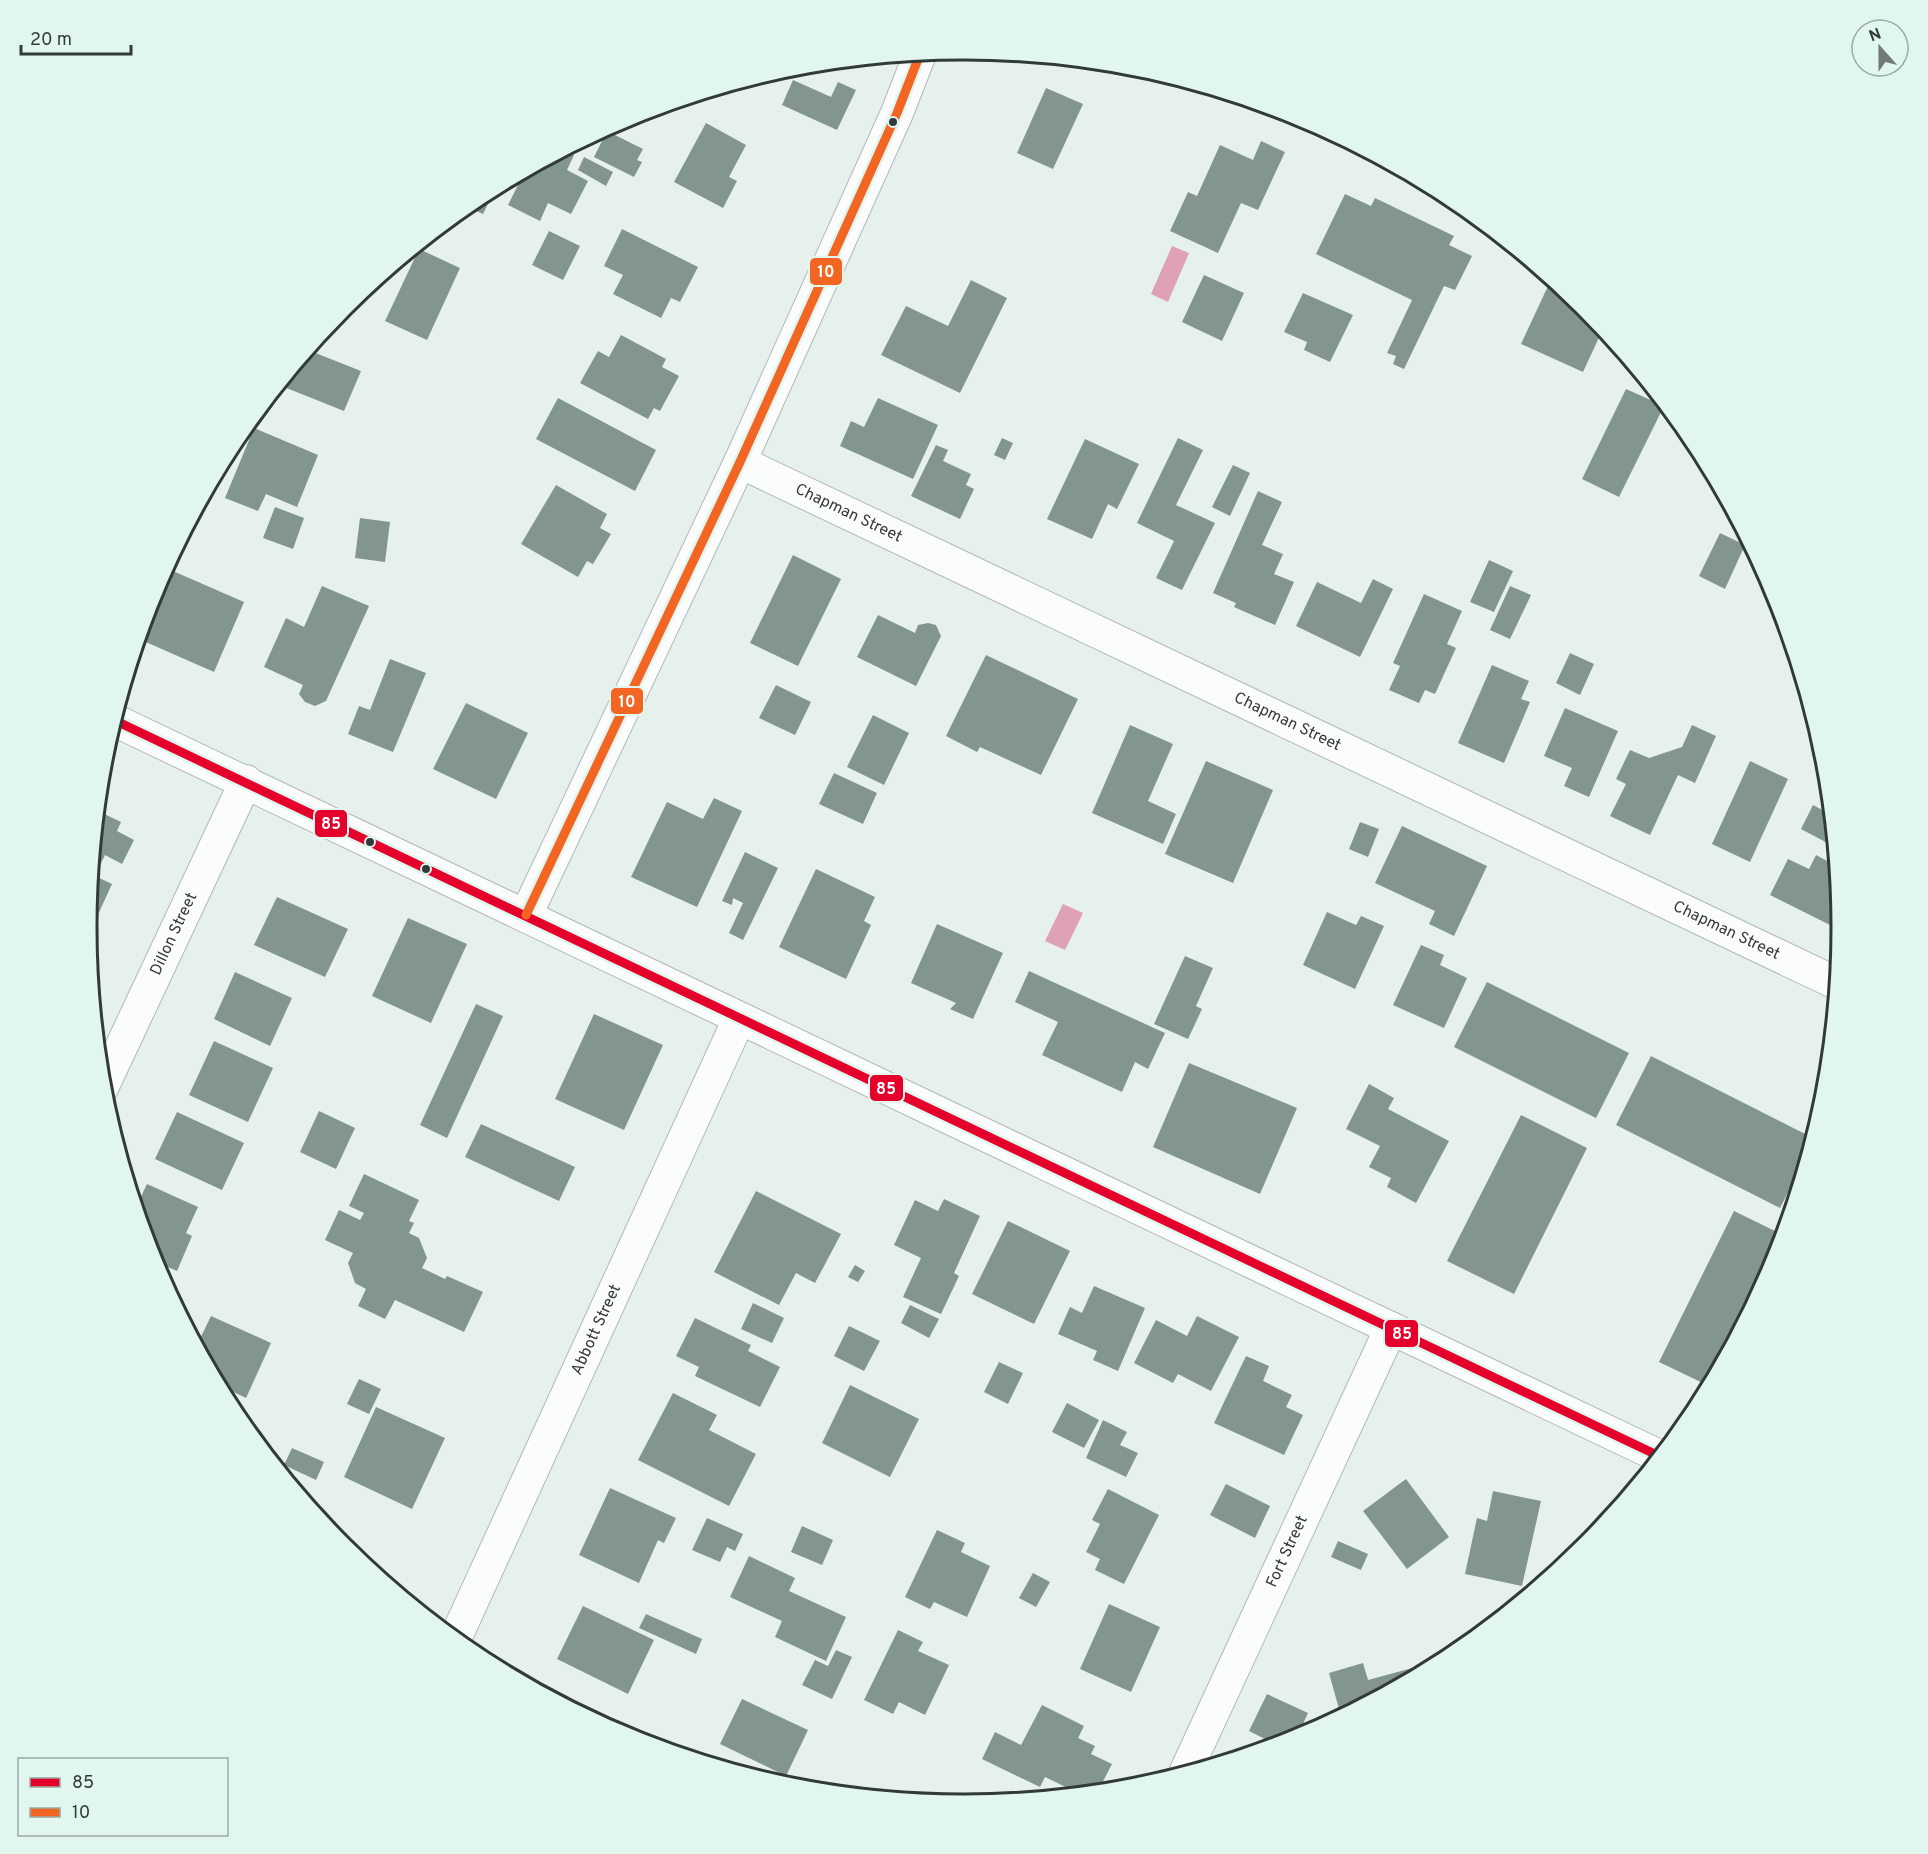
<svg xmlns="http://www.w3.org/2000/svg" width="1928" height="1854" font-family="Overpass,sans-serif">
<rect width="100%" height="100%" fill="#e6f1ee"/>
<path fill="#dea1b5" d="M1172 246 1189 253 1168 302 1151 294Z
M1063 904 1083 913 1065 950 1045 941Z"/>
<path fill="#839590" d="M793 80 831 97 838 82 856 90 837 130 782 105Z
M1046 88 1083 104 1053 169 1017 153Z
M706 123 746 145 729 177 737 181 723 208 674 182Z
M607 131 643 149 637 160 642 162 634 177 594 157Z
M1261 141 1285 152 1258 210 1241 203 1218 253 1170 231 1188 192 1197 196 1220 145 1253 160Z
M565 150 574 155 567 170 588 181 571 214 548 203 540 221 508 205 525 171Z
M584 157 613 172 606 186 578 170Z
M496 187 483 214 466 206 477 197Z
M1345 194 1371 206 1375 198 1454 236 1449 245 1472 256 1455 290 1444 286 1404 369 1393 364 1396 356 1387 353 1412 300 1316 254Z
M622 229 698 267 680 302 671 298 661 318 613 294 623 275 604 266Z
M549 231 580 246 563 280 532 265Z
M419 249 460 268 427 340 385 321Z
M1204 275 1244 293 1222 341 1182 322Z
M971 280 1007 298 960 393 881 355 906 306 948 326Z
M1548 286 1571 296 1567 305 1593 317 1603 329 1583 372 1521 344Z
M1303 293 1353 315 1330 362 1304 350 1307 342 1284 332Z
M350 301 346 321 334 319 344 306Z
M621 335 666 359 662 367 679 376 660 411 654 408 648 419 580 383 598 351 609 357Z
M308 350 361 371 344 411 279 385Z
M1626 389 1664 406 1619 497 1582 479Z
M558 398 656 450 635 491 536 439Z
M878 398 938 425 913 479 840 446 851 421 864 427Z
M254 428 318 455 297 507 266 494 258 511 225 498Z
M1002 438 1013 443 1005 460 994 455Z
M1178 438 1203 450 1176 505 1215 523 1182 590 1156 578 1174 541 1137 523Z
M1085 439 1139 464 1117 509 1108 504 1092 539 1047 519Z
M936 445 948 450 943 461 971 474 966 485 974 489 960 519 911 496Z
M1233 465 1250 473 1230 516 1212 507Z
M556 485 607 514 600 528 611 534 593 564 587 561 578 577 521 544Z
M1258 491 1282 502 1262 545 1283 554 1274 574 1294 582 1275 625 1234 607 1236 603 1213 593Z
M275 507 304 518 293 549 263 538Z
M360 518 390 522 385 562 355 558Z
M1720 533 1745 545 1725 589 1699 576Z
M793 555 841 579 798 666 750 643Z
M1489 560 1513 571 1494 612 1470 602Z
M166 568 244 602 214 672 139 639 153 591Z
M1373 579 1393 589 1360 657 1296 626 1317 582 1361 603Z
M322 586 369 606 326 701 315 706 305 702 299 694 303 685 264 667 286 618 304 627Z
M1510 586 1531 595 1510 639 1490 630Z
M1424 594 1462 611 1447 644 1456 648 1435 694 1425 690 1419 703 1389 690 1400 666 1393 663Z
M878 615 915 633 918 625 928 623 936 625 941 636 916 686 857 657Z
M1570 653 1594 664 1580 695 1556 683Z
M986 655 1078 699 1041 775 980 747 977 752 946 736Z
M390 659 426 673 393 752 348 734 359 706 370 710Z
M1492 665 1529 681 1521 699 1530 702 1504 763 1458 743Z
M776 685 811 702 795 735 759 718Z
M466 703 528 733 496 799 433 769Z
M1565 708 1618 731 1589 797 1564 786 1572 768 1544 756Z
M873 715 909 733 884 785 847 767Z
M1130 725 1173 744 1148 801 1176 814 1163 844 1092 813Z
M1692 725 1716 736 1695 783 1678 775 1650 835 1610 816 1626 784 1616 779 1630 750 1649 758 1682 747Z
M1206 761 1273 790 1233 883 1165 854Z
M1750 761 1788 779 1750 862 1712 844Z
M834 773 877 793 863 824 819 804Z
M714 798 742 811 697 907 631 877 667 802 703 819Z
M1813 805 1830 814 1833 846 1801 829Z
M98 811 121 822 117 831 134 840 122 864 105 855 95 876 112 884 96 919 88 915Z
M1360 822 1379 829 1368 857 1349 849Z
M1402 826 1487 866 1454 936 1429 924 1435 911 1375 883Z
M745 852 778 868 743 940 729 933 743 903 733 898 732 905 722 901Z
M1816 855 1835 865 1840 910 1832 926 1770 895 1788 859 1809 869Z
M816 869 875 897 864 921 871 925 846 979 779 947Z
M277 897 348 929 325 977 254 945Z
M1327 912 1356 925 1361 916 1384 926 1355 989 1303 965Z
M408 918 467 944 431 1023 372 996Z
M937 924 1003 953 973 1019 950 1009 956 1003 911 983Z
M1421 945 1444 955 1440 965 1467 978 1444 1028 1393 1005Z
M1185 956 1213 968 1196 1006 1202 1009 1188 1039 1154 1024Z
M1029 971 1165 1033 1148 1069 1135 1062 1122 1092 1042 1055 1058 1022 1015 1002Z
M235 972 292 998 270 1046 214 1019Z
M1487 982 1629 1053 1596 1118 1454 1047Z
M476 1004 503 1016 447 1138 420 1125Z
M594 1014 663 1045 624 1130 555 1099Z
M214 1041 273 1068 248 1122 189 1095Z
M1651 1056 1813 1138 1808 1153 1780 1208 1616 1125Z
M1189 1063 1297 1108 1260 1194 1153 1147Z
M1369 1084 1394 1098 1388 1109 1449 1141 1416 1203 1387 1187 1391 1178 1369 1167 1380 1146 1346 1129Z
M319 1111 355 1128 336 1169 300 1152Z
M177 1112 244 1143 222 1190 155 1159Z
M1521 1115 1587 1148 1514 1294 1447 1261Z
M481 1124 575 1167 559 1201 465 1157Z
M364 1174 419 1200 409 1221 414 1223 409 1233 419 1238 427 1258 422 1268 445 1279 447 1276 483 1292 464 1332 395 1300 385 1319 358 1306 366 1289 355 1283 348 1263 353 1253 325 1240 339 1210 360 1220 364 1213 349 1206Z
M147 1184 198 1207 186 1233 192 1236 177 1271 152 1260 136 1207Z
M756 1191 841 1234 815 1283 796 1273 779 1305 714 1272Z
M944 1199 980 1216 954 1273 959 1276 941 1314 903 1297 921 1258 894 1245 915 1200 938 1211Z
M1734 1211 1783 1235 1775 1263 1709 1386 1659 1362Z
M1008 1221 1070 1251 1034 1324 972 1294Z
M855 1265 865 1271 858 1282 848 1277Z
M1094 1286 1145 1308 1118 1371 1093 1360 1097 1351 1058 1334 1070 1307 1082 1313Z
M753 1303 784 1318 772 1343 741 1329Z
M910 1305 939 1319 929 1338 901 1323Z
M211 1316 271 1343 246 1398 219 1385 197 1345Z
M1197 1316 1239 1337 1211 1391 1178 1374 1173 1383 1134 1363 1156 1320 1187 1336Z
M695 1318 751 1345 748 1351 780 1367 760 1407 695 1376 699 1367 676 1356Z
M849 1326 880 1341 864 1371 834 1356Z
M1246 1356 1269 1366 1263 1381 1292 1395 1286 1407 1303 1415 1284 1455 1214 1423Z
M999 1362 1023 1373 1008 1404 984 1392Z
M359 1379 381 1389 369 1414 347 1404Z
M850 1385 919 1419 890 1477 822 1443Z
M673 1393 717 1415 709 1430 756 1454 729 1506 638 1460Z
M1067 1403 1099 1420 1084 1448 1052 1432Z
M376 1407 445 1438 412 1509 344 1477Z
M1103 1420 1127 1432 1120 1445 1138 1453 1126 1477 1086 1458Z
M292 1448 324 1462 316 1480 284 1465Z
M1406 1479 1449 1537 1407 1569 1363 1511Z
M1226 1484 1270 1506 1255 1538 1210 1515Z
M610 1488 676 1518 664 1543 658 1540 639 1583 579 1555Z
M1108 1489 1159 1515 1124 1584 1095 1570 1100 1559 1086 1552 1100 1524 1092 1520Z
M1493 1491 1541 1501 1522 1586 1465 1574 1477 1518 1487 1521Z
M707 1518 743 1534 735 1551 727 1547 720 1562 692 1550Z
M802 1526 833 1540 822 1565 791 1552Z
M937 1530 965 1543 961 1552 990 1566 967 1617 934 1602 930 1609 905 1597Z
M1338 1541 1368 1554 1361 1570 1331 1557Z
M749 1556 795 1578 789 1591 846 1617 826 1661 775 1637 782 1621 730 1597Z
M1033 1573 1050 1582 1036 1607 1019 1598Z
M1109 1604 1160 1627 1131 1692 1080 1669Z
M583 1606 654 1640 628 1694 557 1659Z
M646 1614 702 1639 696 1654 639 1628Z
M898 1630 923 1642 918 1651 949 1665 925 1715 899 1702 893 1714 864 1700Z
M836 1650 852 1657 832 1699 802 1685 815 1660 828 1666Z
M1363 1663 1368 1680 1427 1664 1429 1669 1341 1716 1329 1673Z
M1267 1694 1308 1713 1296 1739 1277 1745 1249 1731Z
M742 1699 808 1730 786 1776 720 1744Z
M1042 1705 1084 1726 1078 1738 1095 1746 1091 1754 1112 1764 1098 1791 1086 1785 1082 1793H1078L1045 1777 1040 1787 982 1759 995 1732 1021 1745Z"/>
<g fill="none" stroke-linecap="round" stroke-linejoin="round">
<defs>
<g id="street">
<path id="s1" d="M740 462 1836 983"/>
<path d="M114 720 1659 1456"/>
<path d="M526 915 740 462 897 113 920 54"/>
<path id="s2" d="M102 1088 246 781"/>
<path id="s3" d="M455 1639 739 1019"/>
<path id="s4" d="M1185 1773 1391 1328"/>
</g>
</defs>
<use href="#street" stroke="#b1b9b7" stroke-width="34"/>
<use href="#street" stroke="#fbfdfc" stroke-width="32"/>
<defs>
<path id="bus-1" d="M114 720 1659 1456"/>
<path id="bus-2" d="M526 915 740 462 897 113 920 54"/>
</defs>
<use href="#bus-1" stroke="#e1f6ef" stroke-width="14"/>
<use href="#bus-2" stroke="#e1f6ef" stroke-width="14"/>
<use href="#bus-1" stroke="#e4002b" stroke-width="9"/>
<use href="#bus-2" stroke="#f26522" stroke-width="9"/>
</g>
<g fill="#323a37" stroke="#e1f6ef" stroke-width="2">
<circle cx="893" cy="122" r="5"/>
<circle cx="370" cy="842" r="5"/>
<circle cx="426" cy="869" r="5"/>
</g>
<g text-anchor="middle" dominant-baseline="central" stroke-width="6" stroke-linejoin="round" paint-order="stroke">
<g font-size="16" fill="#323a37" stroke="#e1f6ef">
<text stroke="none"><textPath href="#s1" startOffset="120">Chapman Street</textPath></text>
<text stroke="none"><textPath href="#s1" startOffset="606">Chapman Street</textPath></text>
<text stroke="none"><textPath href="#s1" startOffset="1092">Chapman Street</textPath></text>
<text stroke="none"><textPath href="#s2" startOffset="170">Dillon Street</textPath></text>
<text stroke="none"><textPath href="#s3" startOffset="340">Abbott Street</textPath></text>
<text stroke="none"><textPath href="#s4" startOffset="244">Fort Street</textPath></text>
</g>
</g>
<path d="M0 0H1928V1854H0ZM97 927a867 867 0 1 1 1734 0a867 867 0 1 1-1734 0Z" fill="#e1f6ef" fill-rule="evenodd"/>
<path fill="none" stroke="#323a37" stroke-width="3" d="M97 927a867 867 0 1 1 1734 0a867 867 0 1 1-1734 0Z"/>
<g stroke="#e1f6ef" stroke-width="2">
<rect x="809" y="257" width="34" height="29" rx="6" fill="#f26522"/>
<rect x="610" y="687" width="34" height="28" rx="6" fill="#f26522"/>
<rect x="314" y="809" width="34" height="29" rx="6" fill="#e4002b"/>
<rect x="869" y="1074" width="35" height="28" rx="6" fill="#e4002b"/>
<rect x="1384" y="1319" width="35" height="29" rx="6" fill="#e4002b"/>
</g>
<g font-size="16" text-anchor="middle" font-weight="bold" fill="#fff">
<text x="826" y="277">10</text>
<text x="627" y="707">10</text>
<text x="331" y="829">85</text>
<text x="886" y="1094">85</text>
<text x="1402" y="1339">85</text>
</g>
<rect x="18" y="1758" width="210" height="78" fill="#e1f6ef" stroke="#9baba5" stroke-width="1.5"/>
<rect x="30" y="1778" width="30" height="9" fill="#e4002b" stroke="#9baba5" stroke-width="1.5"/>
<text x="72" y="1788" font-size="18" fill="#323a37">85</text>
<rect x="30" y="1808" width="30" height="9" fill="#f26522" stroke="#9baba5" stroke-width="1.5"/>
<text x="72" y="1818" font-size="18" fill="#323a37">10</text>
<g transform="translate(1880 48) rotate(339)"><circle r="28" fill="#e1f6ef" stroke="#9baba5" stroke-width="1.5"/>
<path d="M0-4.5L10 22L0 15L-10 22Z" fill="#717a77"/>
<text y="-9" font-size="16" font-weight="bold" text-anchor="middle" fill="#323a37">N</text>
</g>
<path d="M21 45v9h110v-9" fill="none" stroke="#323a37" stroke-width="3"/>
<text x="30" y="45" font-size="18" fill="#323a37" stroke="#e1f6ef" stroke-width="4.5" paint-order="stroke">20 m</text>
</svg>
